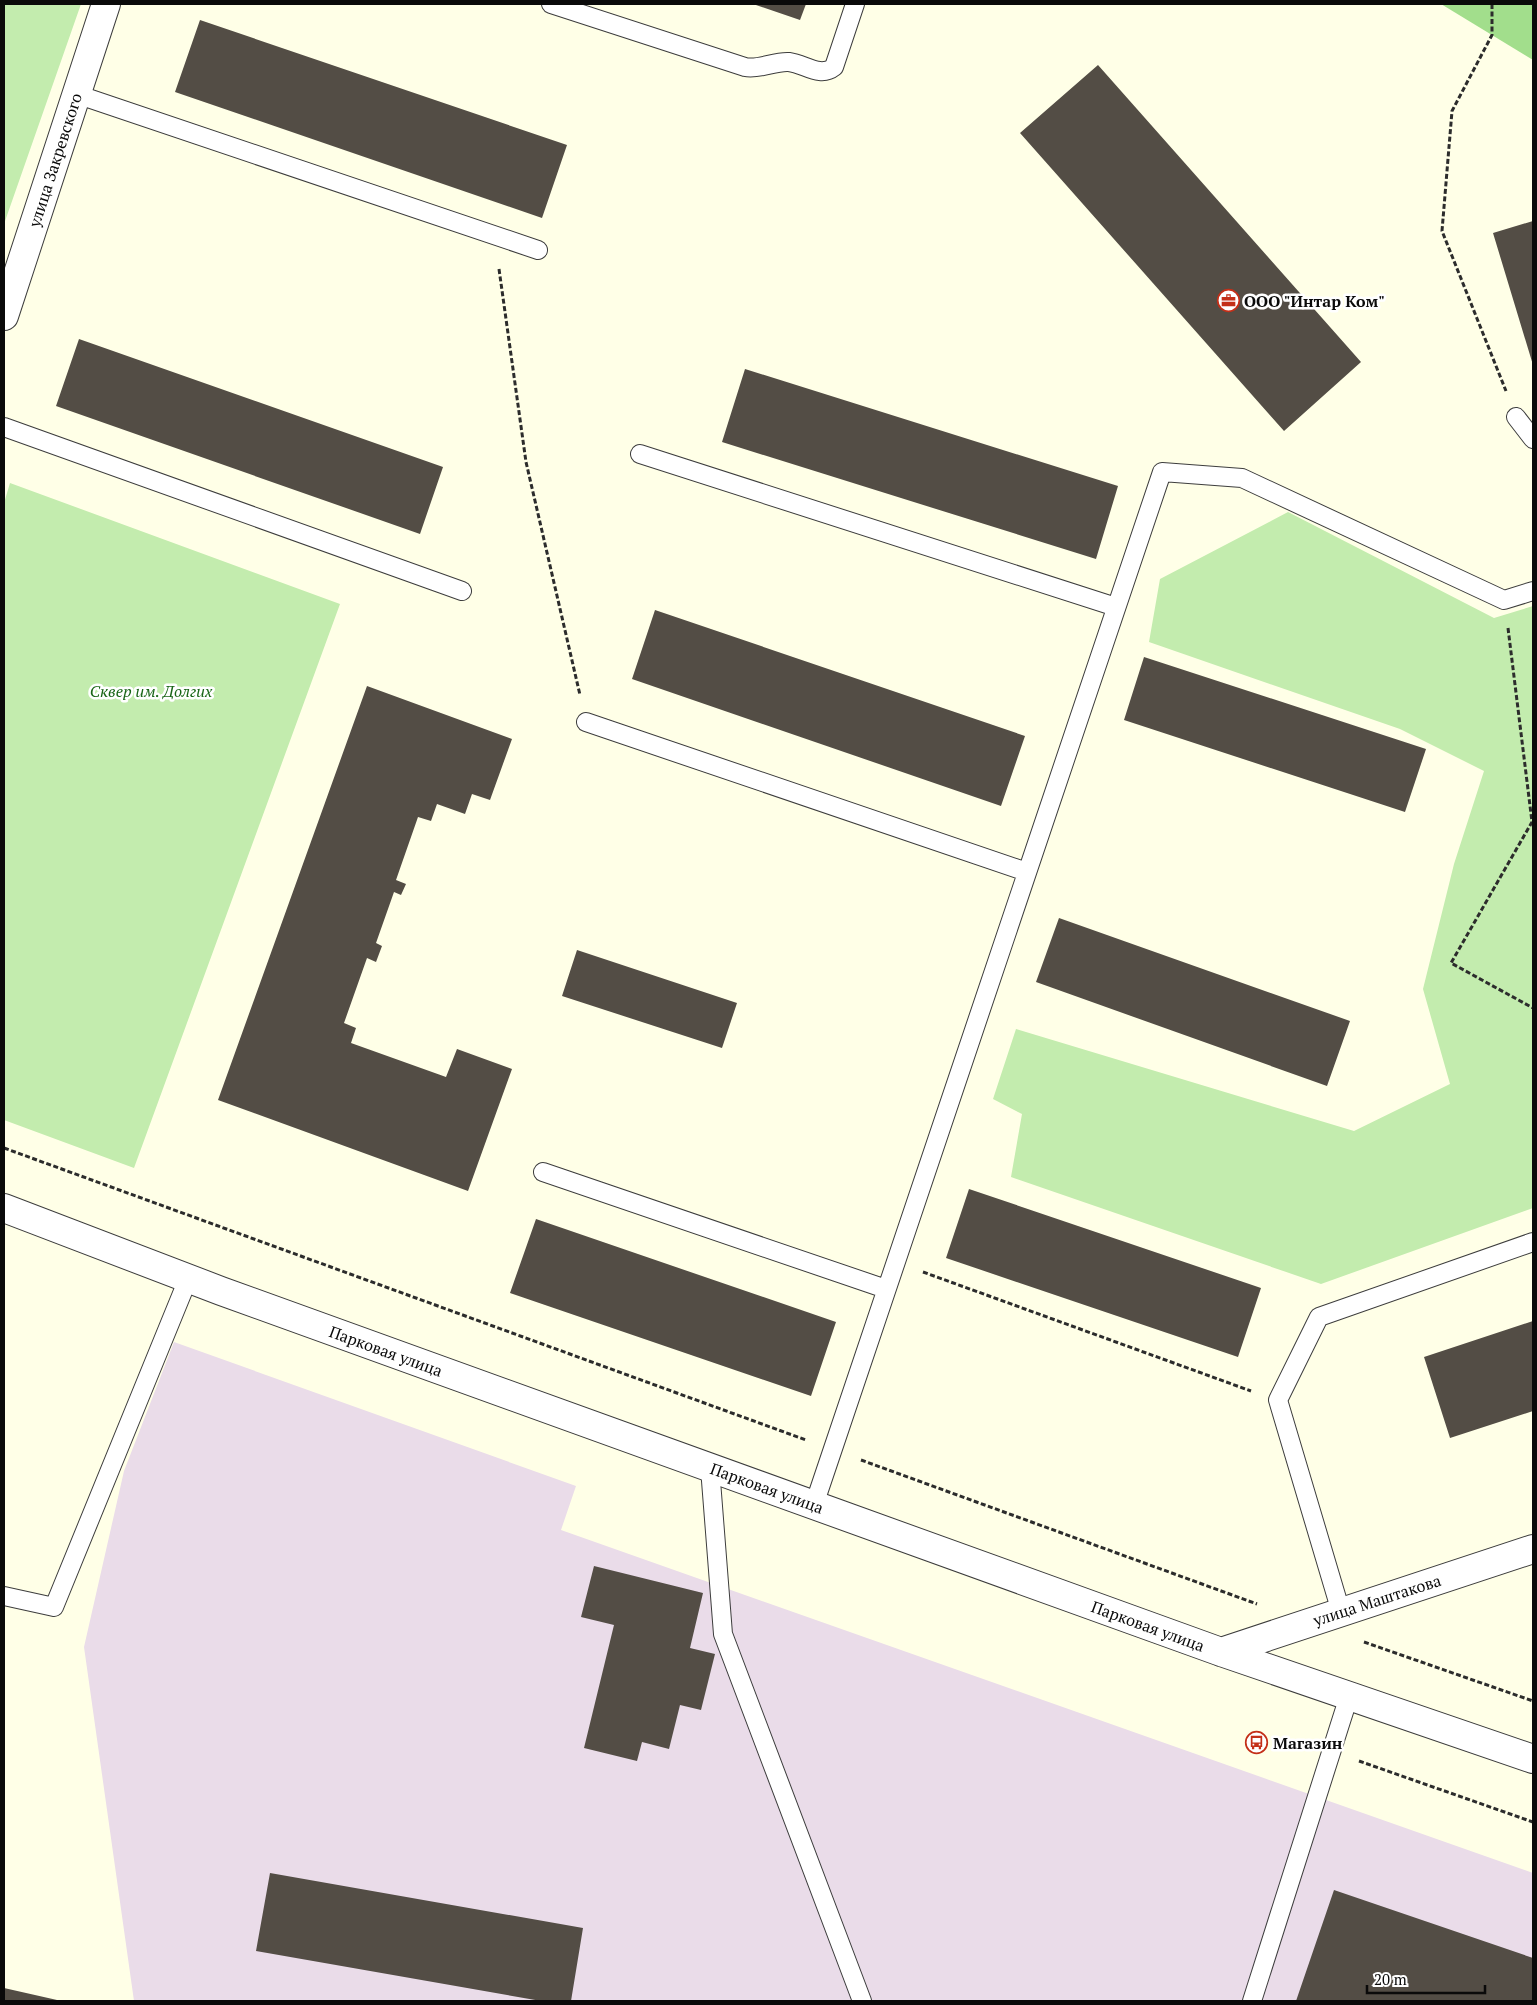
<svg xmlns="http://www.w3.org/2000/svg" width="1537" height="2005" font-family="'PT Serif',serif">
<rect width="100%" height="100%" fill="#ffffe7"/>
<path fill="#eadce9" d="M174 1342 576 1486 561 1530 1533 1873V2001H134L84 1647 124 1471Z"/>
<path fill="#c3ecae" d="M4 4H81L4 224Z
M10 483 340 604 134 1168 4 1120V503Z
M1288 512 1494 618 1533 606V1208L1321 1284 1011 1177 1022 1114 993 1099 1016 1029 1354 1131 1450 1084 1423 989 1454 864 1484 771 1400 729 1149 642 1160 579Z"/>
<path fill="#a2de8c" d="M1441 4H1533V60Z"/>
<path fill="#534d45" d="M753 4H806L800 20Z
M200 20 567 145 542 218 175 92Z
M1098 65 1361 362 1284 431 1020 133Z
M1533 221V365L1493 233Z
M79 339 443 467 420 534 56 406Z
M745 369 1118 486 1096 559 722 442Z
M655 610 1025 736 1001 806 632 679Z
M1144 657 1426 749 1405 812 1124 720Z
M367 686 512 739 490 800 472 794 465 814 437 804 431 821 418 817 396 880 406 884 401 895 394 892 376 943 382 946 376 962 367 958 344 1023 356 1028 351 1043 446 1077 457 1049 512 1069 468 1191 218 1100Z
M1059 918 1350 1021 1327 1086 1036 982Z
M577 950 737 1003 722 1048 562 996Z
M969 1189 1261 1288 1238 1357 946 1258Z
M536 1219 836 1322 811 1396 510 1293Z
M1533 1321V1411L1450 1438 1424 1357Z
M594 1566 703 1593 690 1648 715 1654 701 1710 680 1705 669 1749 642 1742 637 1761 584 1748 614 1625 581 1617Z
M270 1873 583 1928 571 2001H541L256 1951Z
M1334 1890 1533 1958V2001H1296Z
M4 1988 57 2000V2001H4Z"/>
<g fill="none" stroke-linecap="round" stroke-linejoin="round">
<defs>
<path id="lane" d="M551 4 745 67C760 70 774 61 789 62 805 64 820 78 834 67L855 4
M76 94 538 250
M1516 417 1533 439
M4 427 462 591
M640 454 1116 607
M586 722 1027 872
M543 1172 886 1289
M710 1468 723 1634 862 2001
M814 1505 1162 472 1242 478 1504 600 1533 591
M4 1596 54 1607 188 1279
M1341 1612 1278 1400 1319 1317 1533 1242
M1252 2001 1349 1696"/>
<path id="street" d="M4 316 106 4
M4 1208 221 1291 1221 1652 1533 1759
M1221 1652 1533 1549"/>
</defs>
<use href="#lane" stroke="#3d3d3d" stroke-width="20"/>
<use href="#street" stroke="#3d3d3d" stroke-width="30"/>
<path stroke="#2c2c2c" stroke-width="3" stroke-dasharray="5 2.5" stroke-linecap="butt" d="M1492 4V35L1452 111 1442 231 1506 391
M499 269 526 462 580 695
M1508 628 1532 822 1451 963 1533 1008
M4 1148 806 1440
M923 1272 1251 1391
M861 1460 1257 1604
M1364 1642 1533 1701
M1359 1761 1533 1822"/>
<use href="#lane" stroke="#fff" stroke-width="18"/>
<use href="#street" stroke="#fff" stroke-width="28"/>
</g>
<defs>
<symbol id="office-ring" viewBox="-11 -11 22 22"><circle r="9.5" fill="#fff" stroke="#c42f18" stroke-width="1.5"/><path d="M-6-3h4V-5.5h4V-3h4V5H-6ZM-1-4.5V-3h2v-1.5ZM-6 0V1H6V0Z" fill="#c42f18"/></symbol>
<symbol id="bus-ring" viewBox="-11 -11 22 22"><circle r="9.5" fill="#fff" stroke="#c42f18" stroke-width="1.5"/><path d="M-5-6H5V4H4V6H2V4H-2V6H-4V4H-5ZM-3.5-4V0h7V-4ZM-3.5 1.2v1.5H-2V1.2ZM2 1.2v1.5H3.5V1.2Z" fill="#c42f18"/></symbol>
</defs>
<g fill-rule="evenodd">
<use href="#office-ring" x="1216" y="288" width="25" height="25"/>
<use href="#bus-ring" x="1244" y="1730" width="25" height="25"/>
</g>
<g text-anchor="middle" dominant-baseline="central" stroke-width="5" stroke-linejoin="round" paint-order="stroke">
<g font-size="16" fill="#0a0a0a" stroke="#fff">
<text transform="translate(55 160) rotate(-72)">улица Закревского</text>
<text transform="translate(386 1351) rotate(20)">Парковая улица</text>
<text transform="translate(767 1488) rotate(20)">Парковая улица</text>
<text transform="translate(1377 1600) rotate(-18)">улица Маштакова</text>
<text transform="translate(1148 1626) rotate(20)">Парковая улица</text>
</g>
<g font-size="16" font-weight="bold" fill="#0a0a0a" stroke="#fff" text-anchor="start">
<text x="1244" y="301">ООО "Интар Ком"</text>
<text x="1273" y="1743">Магазин</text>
</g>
<g font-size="16" font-style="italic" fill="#186516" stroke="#fff">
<text x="151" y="691">Сквер им. Долгих</text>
</g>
</g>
<rect width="1537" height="2005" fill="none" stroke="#0a0a0a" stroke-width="10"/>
<path d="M1367 1985v8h118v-8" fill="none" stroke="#0a0a0a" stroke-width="2.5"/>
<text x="1374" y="1985" font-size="15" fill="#0a0a0a" stroke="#ffffff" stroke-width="4" paint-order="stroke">20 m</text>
</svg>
